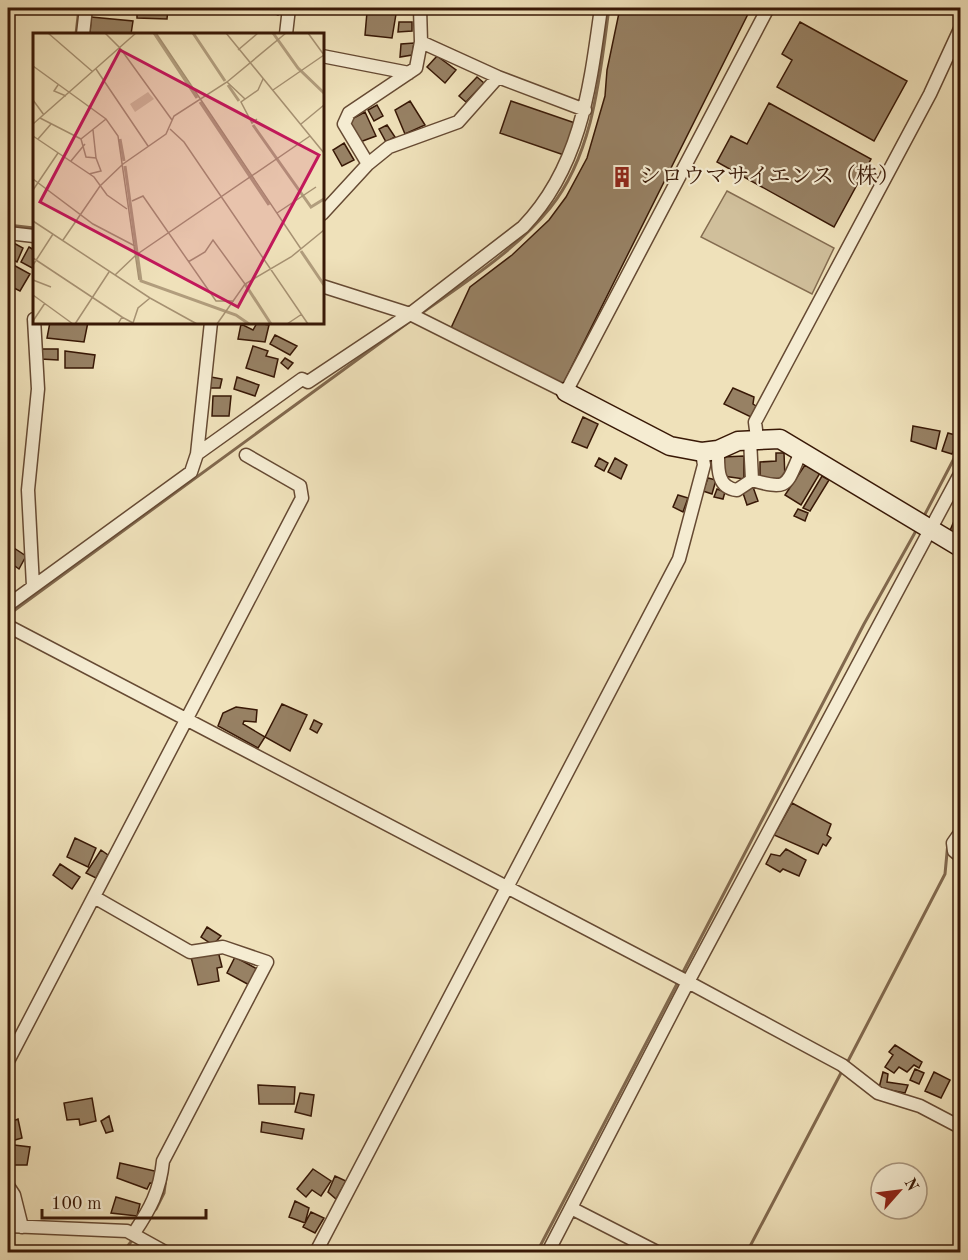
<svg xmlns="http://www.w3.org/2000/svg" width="968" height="1260" font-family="'Old Standard TT','Noto Serif JP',serif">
<rect width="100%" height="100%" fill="#efe1ba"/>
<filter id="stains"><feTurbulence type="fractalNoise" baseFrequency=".00333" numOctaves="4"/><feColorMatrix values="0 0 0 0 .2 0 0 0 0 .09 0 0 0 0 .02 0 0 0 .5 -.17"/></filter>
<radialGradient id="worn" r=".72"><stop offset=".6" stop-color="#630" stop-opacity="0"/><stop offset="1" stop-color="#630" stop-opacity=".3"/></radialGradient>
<path fill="#d0bf9b" stroke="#846c50" stroke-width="1.5" d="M727 191 834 248 812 294 701 237Z"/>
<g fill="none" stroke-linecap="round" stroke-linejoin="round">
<path stroke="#81684d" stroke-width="3" d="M76 34 79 8
M8 225 34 228
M419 315C464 283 514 252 550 208 594 153 600 74 609 8
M923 518 960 447
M8 615 413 319
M682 974 864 624 917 529
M846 1065 945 874 948 842
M156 1209 164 1193 166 1178
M139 1233 149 1220
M123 1252 134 1238
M537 1252 679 980
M747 1252 842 1071"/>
</g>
<path fill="#978164" stroke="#381806" stroke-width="1.5" d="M137 8H168L167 19 137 18Z
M263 8H282L278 15Z
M620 8H751L563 384 451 328 470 287 512 255 549 220 566 197 587 158 605 96 607 70Z
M367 12 396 14 392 38 365 35Z
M91 17 133 21 131 34H90Z
M399 22H412V31L398 32Z
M800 22 907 81 874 141 777 87 792 60 782 54Z
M414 43 412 55 400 57 401 44Z
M437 56 456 70 445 83 427 67Z
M477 77 484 83 466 102 459 96Z
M410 101 425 125 405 134 395 110Z
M511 101 575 123 564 155 500 133Z
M769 103 871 159 834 227 717 162 731 136 747 144Z
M377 105 383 116 374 121 368 110Z
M365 112 376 136 360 142 348 121Z
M387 125 395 137 386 142 379 129Z
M344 143 354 160 342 166 333 150Z
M10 241 23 248 17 262 8 257Z
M29 247 34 250V269L21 262Z
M8 262 30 274 20 291 8 285Z
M50 322H88L84 342 47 338Z
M257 323 269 325 265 342 238 339 241 324 253 330Z
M275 335 297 346 290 355 270 344Z
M253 346 268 351 266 356 278 359 274 377 246 368Z
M42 349H58V360L41 359Z
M65 351 95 355 93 368H65Z
M285 358 293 363 288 369 281 363Z
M211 377 222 379 220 388H210Z
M237 377 259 385 255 396 234 389Z
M733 388 754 397 753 404 756 406 753 418 724 404Z
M213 396H231L229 416H212Z
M583 417 598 424 587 448 572 442Z
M913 426 940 431 936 449 911 441Z
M948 433 959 436 952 454 942 451Z
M776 453H784L785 479 760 478V462L776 461Z
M744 456V479L723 476V457Z
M599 458 608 463 604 471 595 466Z
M615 458 627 465 621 479 608 472Z
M805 465 820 473 801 505 785 495Z
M822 476 829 480 810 511 803 508Z
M708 478 716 480 712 494 703 491Z
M753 487 758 501 747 505 742 490Z
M717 489 725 492 723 499 714 497Z
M678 495 688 498 683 512 673 507Z
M798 509 808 513 805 521 794 516Z
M959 509 960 510V540L949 533Z
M8 544 26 556 19 569 8 561Z
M282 704 307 715 290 751 265 737Z
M236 707 257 710 256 722 244 721 243 724 265 737 258 748 218 726 223 713Z
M314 720 322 724 317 733 310 729Z
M792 803 831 824 827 835 831 838 826 846 823 844 818 854 774 835Z
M75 838 96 848 88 867 67 857Z
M786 849 806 860 799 876 783 869 780 872 766 864 771 854 780 856Z
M101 850 108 855 96 878 86 873Z
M60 864 80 877 72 889 53 875Z
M207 927 221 936 213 945 201 937Z
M218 951 222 967 217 968 219 981 198 985 191 957Z
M235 957 257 969 253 987 227 973Z
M895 1045 922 1062 919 1068 914 1065 907 1072 899 1067 894 1073 885 1067 893 1055 889 1052Z
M915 1069 924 1073 919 1084 910 1080Z
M883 1072 888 1074 887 1082 908 1085 905 1093 879 1088Z
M934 1072 950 1080 941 1098 925 1091Z
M258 1085 295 1087 294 1104H259Z
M300 1093 314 1095 311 1116 295 1112Z
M92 1098 96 1121 80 1125 79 1119 67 1120 64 1103Z
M109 1116 113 1131 106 1133 101 1121Z
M18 1119 22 1138 8 1142V1123Z
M262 1122 304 1129 302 1139 261 1132Z
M14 1145 30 1147 27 1165H14Z
M120 1163 159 1172 157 1185 150 1183 147 1189 117 1178Z
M313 1169 331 1181 321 1196 312 1190 306 1197 297 1189Z
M335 1176 346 1181 336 1199 328 1192Z
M116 1197 140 1204 137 1216 111 1213Z
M295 1201 309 1208 305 1223 289 1217Z
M311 1212 324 1218 315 1233 303 1227Z"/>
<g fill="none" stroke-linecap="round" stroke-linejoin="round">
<defs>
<path id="street" d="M420 8 421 42
M83 34 86 8
M286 34 289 8
M322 56 409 73
M368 164 389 147 458 122 498 77
M322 214 368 164 344 124 349 113 416 68 421 42 498 77 585 110
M8 233 34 236
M322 286 410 314 566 392 768 8
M757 438 755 422 930 94 960 29
M750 439 752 480C790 491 786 485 801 452
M718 450C718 466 716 488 737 490L752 480
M197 454 211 322
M33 586 28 490 38 389 34 319
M8 605 191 472 197 454 302 379 308 382 410 314 523 227C581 167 590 87 601 8
M8 626 688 982 842 1065 878 1093 920 1106 960 1127
M960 833 953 843 954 851 960 856
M94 897 190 952 223 947 267 962 163 1161C160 1191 150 1209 134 1233
M8 1061 302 498 300 486 246 455
M8 1186 14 1195 22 1227
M571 1208 657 1252
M8 1226 127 1231 165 1252
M316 1252 679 559 704 465 702 452
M548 1252 688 982 960 474"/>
<path id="secondary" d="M566 392 670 446 702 452 718 450 738 441 780 439 960 547"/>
</defs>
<use href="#street" stroke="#664a33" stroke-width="15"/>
<use href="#secondary" stroke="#381806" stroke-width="21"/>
<use href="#street" stroke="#f5ecd2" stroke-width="12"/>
<use href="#secondary" stroke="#f5ecd2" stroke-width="18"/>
</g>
<defs>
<symbol id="building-bare" viewBox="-9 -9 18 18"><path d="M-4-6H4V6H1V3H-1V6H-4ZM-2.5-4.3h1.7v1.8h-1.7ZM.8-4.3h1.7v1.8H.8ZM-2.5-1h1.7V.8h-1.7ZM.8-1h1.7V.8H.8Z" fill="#8f2418" stroke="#f5ecd2" stroke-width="2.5" paint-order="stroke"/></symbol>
</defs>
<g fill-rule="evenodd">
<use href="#building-bare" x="607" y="162" width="30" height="30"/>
</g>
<g text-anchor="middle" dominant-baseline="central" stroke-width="4.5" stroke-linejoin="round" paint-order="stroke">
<g font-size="22" fill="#381806" stroke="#f5ecd2" text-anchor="start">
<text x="639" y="177">シロウマサイエンス（株）</text>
</g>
</g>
<g transform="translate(33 33)">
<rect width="291" height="291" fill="#efe1ba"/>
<path d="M115 59 121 66 102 79 97 71Z" fill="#d0bf9b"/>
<path fill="none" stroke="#b19d7d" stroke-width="3" d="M121 0 164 65M160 0 192 48M240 0 265 35 291 60M195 52 206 68M167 69 236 172M220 92 278 174 291 166M87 106 91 128M92 133 108 248 203 282 216 291M268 218 291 252M212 251 238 291"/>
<path fill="none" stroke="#a69172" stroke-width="1.5" d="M15 0 60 39M72 0 87 15 139 87M123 0 268 216M193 0 291 120M275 0 291 22M205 17 225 0M0 33 73 86 85 103 106 247M63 36 115 113M194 49 212 66M25 52 21 58 33 63M240 57 291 22M0 67 11 82M7 85 48 106M224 86 219 90 208 69 225 57 230 46M0 91 103 0M268 91 291 72M137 96 151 109 275 291M60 97 63 125M0 103 61 144 74 162 94 176M5 106 18 91M38 128 52 111M56 141 68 138 63 125 53 124 48 106 73 86M0 146 60 191 102 213M0 157 25 120M99 168 110 163 183 268H201M244 180 283 154M0 188 117 265 164 291M30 207 67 153 90 131 133 101 141 83 194 49 253 0M0 225 89 284M155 229 172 219 180 207 212 251M0 232 20 201M82 242 103 222 277 103M0 247 18 254M0 262 40 291M0 288 12 270M100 290 105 275 117 265M42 291 76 239M85 291 89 284 100 290M184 291 212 251 258 224 291 197M254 291 269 281"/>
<path fill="#c2185b" fill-opacity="0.15" stroke="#c2185b" stroke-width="3" d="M87 17 286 122 205 274 7 169Z"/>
<rect width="291" height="291" fill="none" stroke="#381806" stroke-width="3"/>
</g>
<rect width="968" height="1260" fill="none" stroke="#efe1ba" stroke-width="30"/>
<rect x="9" y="9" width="950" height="1242" fill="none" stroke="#381806" stroke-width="3"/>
<rect x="15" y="15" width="938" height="1230" fill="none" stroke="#381806" stroke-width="1.5"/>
<g transform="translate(899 1191) rotate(62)"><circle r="28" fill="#f5ecd2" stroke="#a99780" stroke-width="1.5"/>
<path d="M0-4.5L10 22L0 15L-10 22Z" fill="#8f2418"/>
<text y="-9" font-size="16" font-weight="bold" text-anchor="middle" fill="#381806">N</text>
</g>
<path d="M42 1209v9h164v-9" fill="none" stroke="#381806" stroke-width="3"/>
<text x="51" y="1209" font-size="18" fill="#381806" stroke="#f5ecd2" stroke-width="4.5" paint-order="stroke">100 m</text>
<rect width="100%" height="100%" filter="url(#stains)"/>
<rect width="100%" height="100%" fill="url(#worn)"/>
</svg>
